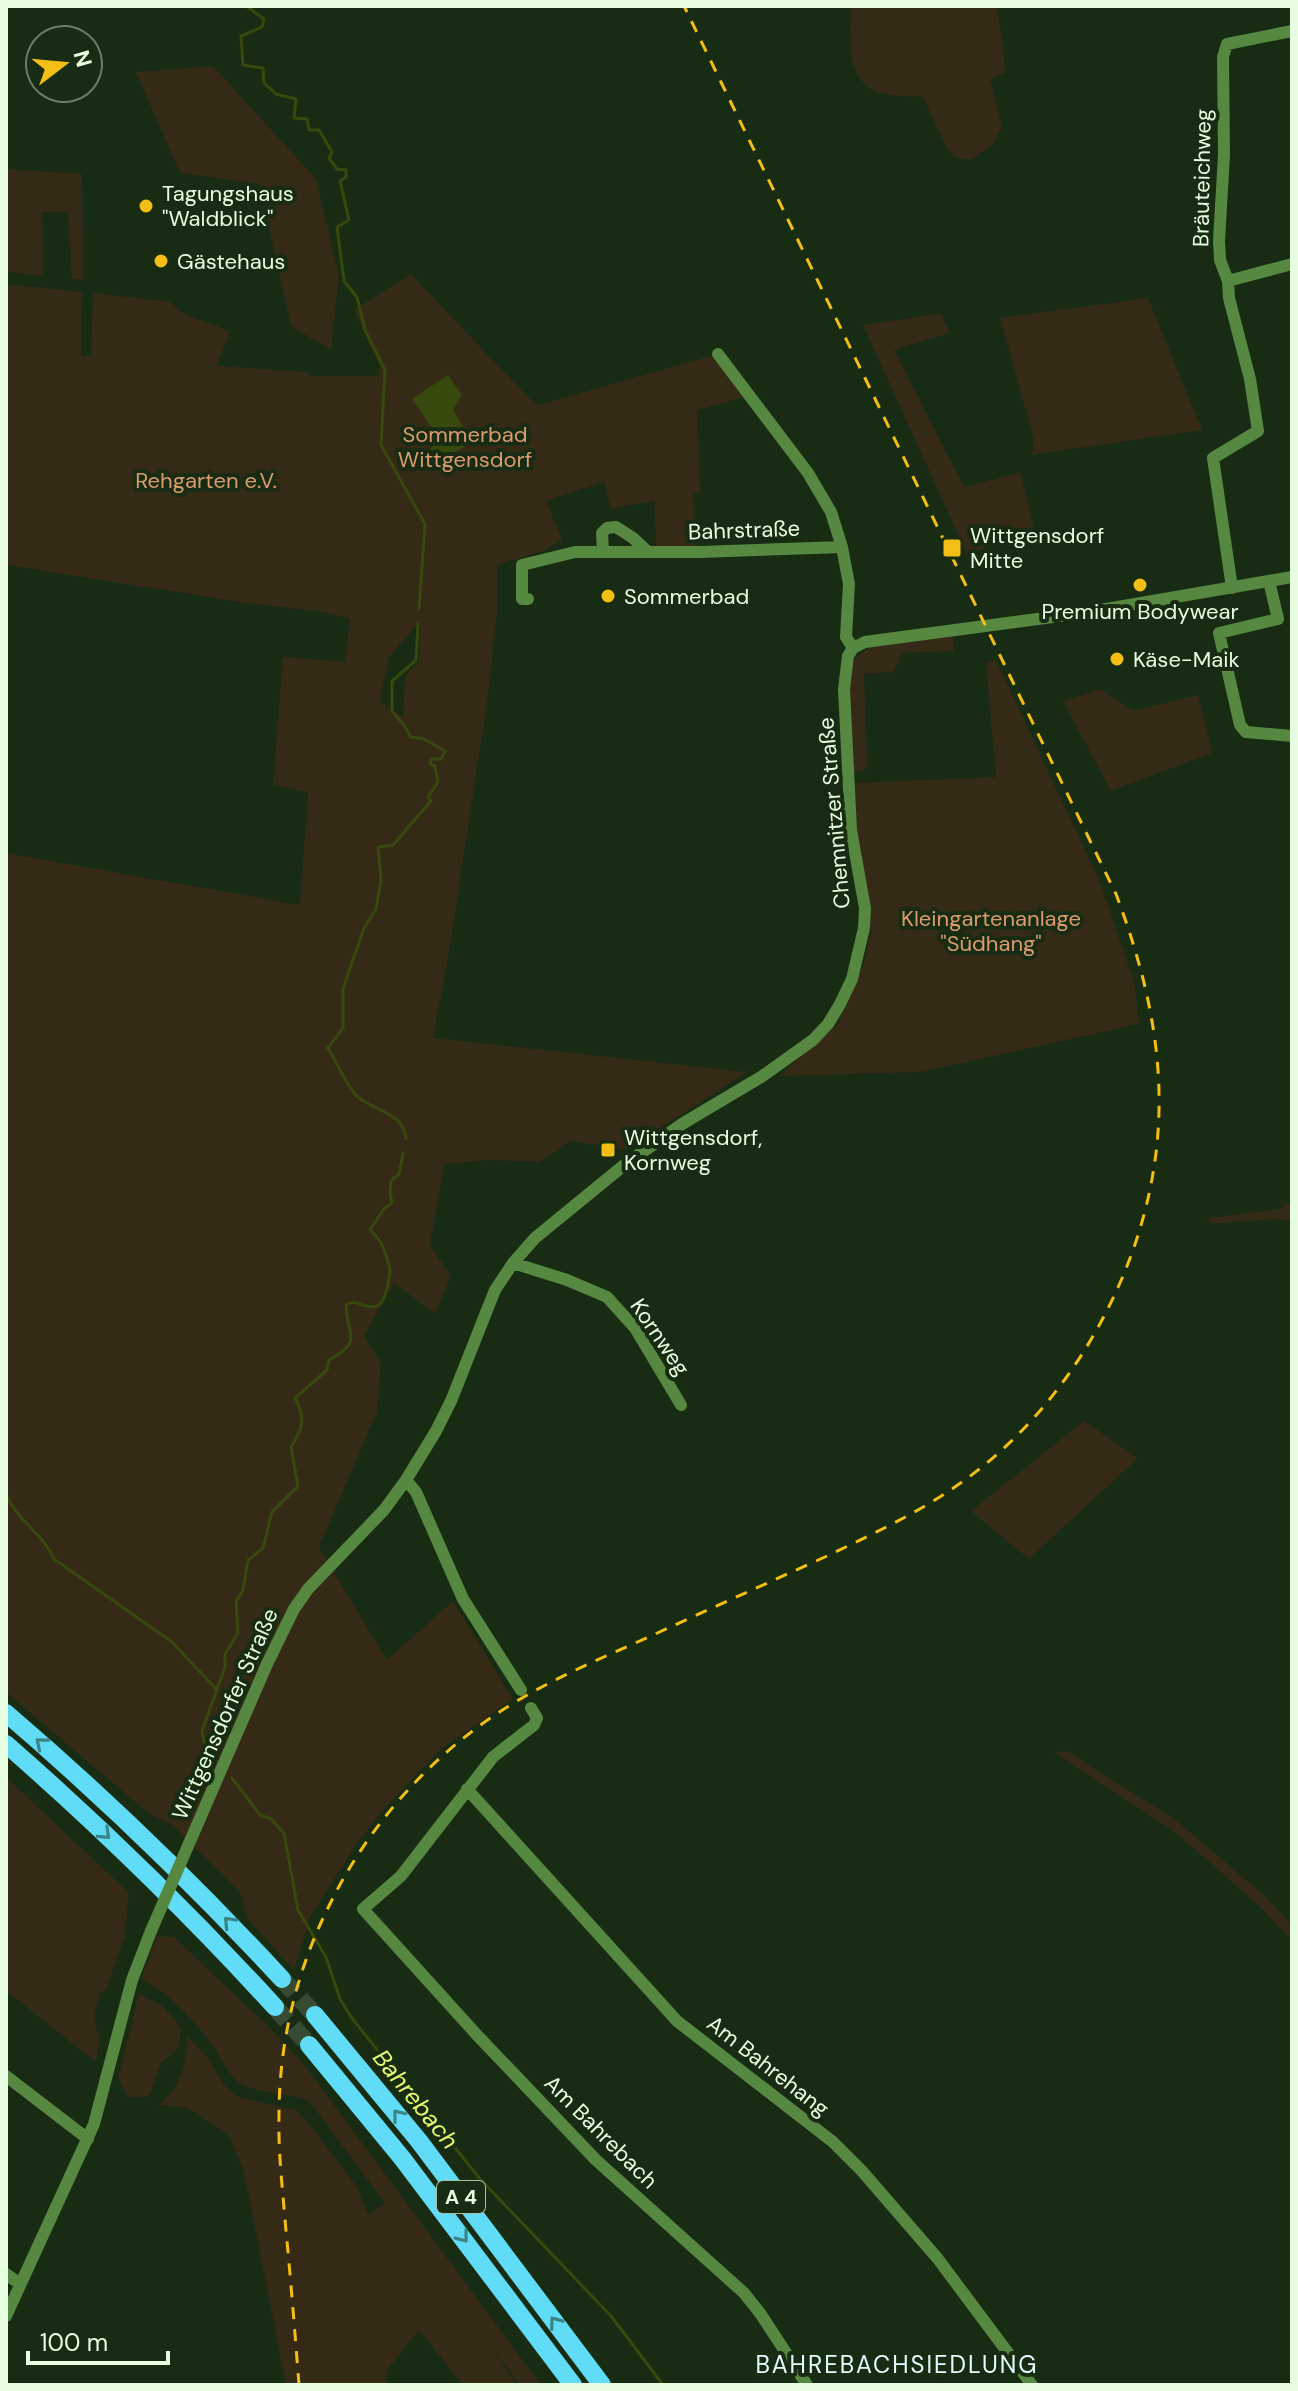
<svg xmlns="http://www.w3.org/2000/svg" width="1298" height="2391" font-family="'DM Sans',sans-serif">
<rect width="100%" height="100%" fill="#172c13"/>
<path fill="#352a16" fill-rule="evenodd" d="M850 6H997L1006 72 990 79 1002 128 993 144 972 160 954 157 947 149 923 97C911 96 897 96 884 94 843 84 851 39 850 6Z
M213 66 316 179 339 275 331 350 291 326 259 184 180 173 136 72Z
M6 169 82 174 83 280 72 279 68 212H42L43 276 6 272Z
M411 274 529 398 539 405 718 354 749 396 697 410 700 492 694 494 695 552H657L654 501 611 509 604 482 546 501 562 539 546 550 497 565V613L487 703 449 952 433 1038 747 1072 626 1150 572 1141 539 1162 491 1160 444 1164 430 1245 451 1276 435 1314 394 1283 364 1336 381 1363 377 1412 319 1547 387 1660 453 1601 513 1699 441 1749 384 1809 358 1842 310 1917 294 1970 247 1918 240 1892 171 1824 153 1816 135 1802 6 1692V853L300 905 308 792 273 785 283 657 345 662 350 619 324 612 240 602 6 565V284L82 292 81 356H91L93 293 170 302 185 314 230 331 217 366 307 372 311 376H378L380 367 354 310ZM420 621 419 661 405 676 403 717 380 701 389 657Z
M1148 298 1202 430 1032 455 1034 440 1000 318Z
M942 313 949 333 894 350 964 487 1021 472 1034 530 993 544 968 556 863 325Z
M953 636 954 651 899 653V661L893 672 864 674 867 766 864 771 854 772 852 769C851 743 843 680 855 660 860 652 867 649 876 646Z
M996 660 1100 882 1134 982 1139 1024 921 1072 779 1076 838 1024 864 963 871 932 869 894 857 837 854 783 996 777 986 663Z
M1101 689 1133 711 1198 695 1212 753 1111 791 1063 701Z
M1292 1202V1221L1274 1219 1211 1224 1206 1218 1281 1209 1286 1203Z
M1084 1421 1138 1458 1029 1559 971 1511Z
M1067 1751 1177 1821 1265 1896 1292 1925V1940L1255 1902 1175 1832 1055 1753Z
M6 1777 129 1893 125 1936 106 1990 100 1992 94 2016 99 2040 96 2062 6 1991Z
M157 1936 174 1937 271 2029 306 2067 541 2385H520L484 2338 517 2385H463L419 2330 388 2369 385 2385H286L244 2172 229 2135 188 2108 159 2105C181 2086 186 2064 187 2036L207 2057 225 2086 238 2097 296 2110 311 2126 357 2187 368 2215 385 2203 309 2101C289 2093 262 2094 243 2085 229 2078 222 2058 213 2046 194 2021 170 1993 141 1979Z
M139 1993 163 2006 181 2028 178 2049 161 2063 149 2096 128 2098 118 2078Z"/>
<path fill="#38490e" d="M448 375 462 395 453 410 472 442 439 462 428 452 439 438 412 399Z"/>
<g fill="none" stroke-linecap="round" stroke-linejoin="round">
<path stroke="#38490e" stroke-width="3" d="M246 6 264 19 262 27 241 36 243 65 263 68 264 83 276 94 296 99 294 118 307 119 309 130H319L332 152 329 158 337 169 346 170V177L340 181 349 220 337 227 344 281 357 297 365 330 385 370 381 445 425 524 419 609
M406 1139C405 1114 376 1111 359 1098 348 1089 336 1061 328 1048L343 1028V989L364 928 376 909 381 880 378 847 393 845 431 801 428 797 438 782 435 766 430 764 431 759H441L445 751 424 739 411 737 404 725 392 711V681L416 660 418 624
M6 1494C16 1520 43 1533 54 1559L172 1642 216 1689
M209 1749 204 1742 202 1731 225 1667V1654L238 1633 236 1602 243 1590 248 1560 263 1548 272 1512 298 1486 291 1447C303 1428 306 1418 295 1398L327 1370 329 1360C364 1340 347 1337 346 1305 357 1298 365 1310 377 1306 386 1303 389 1279 390 1271 390 1264 385 1252 382 1245 380 1239 375 1235 370 1230L384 1209 392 1203 390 1193 391 1181 399 1174 403 1153
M232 1778 260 1815 271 1819 284 1833 298 1910 326 1957 340 1999 351 2017 480 2179 611 2316 663 2385"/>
<path stroke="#364b32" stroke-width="18" stroke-dasharray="18 9" stroke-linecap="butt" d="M282 1979 315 2015
M275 2007 309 2045"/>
<path stroke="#568841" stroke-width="12" d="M1228 281 1292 264
M718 354 808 473 831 512 842 547 849 584 846 637 853 648
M603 552 602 533 607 528 616 527 633 538 648 552
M1269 581 1278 619 1219 633 1240 725 1246 732 1292 736
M1232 588 1213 458 1258 431 1250 379 1229 298 1228 281 1220 260 1219 241 1224 155 1223 57 1227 44 1292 31
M528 599H522V565L575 552H700L842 547
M513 1263 567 1280 607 1297 635 1328 681 1405
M406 1480 416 1492 463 1599 521 1690
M531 1708 537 1718 534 1725 493 1757 401 1876 363 1909 477 2035 596 2160 744 2293 760 2313 807 2385
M467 1789 677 2021 833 2142 862 2171 938 2259 1032 2385
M191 1839 267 1664 294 1609 308 1589 384 1510 406 1480 436 1431 451 1401 495 1290 513 1263 535 1238 623 1166 682 1124 761 1077 813 1040 828 1024 839 1006 852 979 864 928 865 908 851 830 844 689 848 656 853 648 865 642 1083 613 1292 577
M6 2076 88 2139
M6 2274 20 2284
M6 2316 94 2124 132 1980 151 1931"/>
<path stroke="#61dcf7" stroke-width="18" d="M6 1713C103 1796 195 1885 282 1979
M6 1744C101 1827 190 1914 275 2007
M315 2015 419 2141 602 2385
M309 2045 402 2158 573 2385"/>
<path stroke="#f3be16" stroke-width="3" stroke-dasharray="12 10" stroke-linecap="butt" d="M299 2385C295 2334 291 2282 286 2231 283 2192 278 2154 279 2115 279 2044 296 1973 327 1910 367 1826 432 1753 512 1704 556 1677 604 1657 651 1636 709 1609 768 1583 827 1556 873 1534 920 1512 962 1482 1041 1426 1099 1343 1132 1253 1177 1127 1162 1016 1116 894L684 6"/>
<path stroke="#568841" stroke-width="12" d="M151 1931 191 1839"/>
</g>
<defs><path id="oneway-chevron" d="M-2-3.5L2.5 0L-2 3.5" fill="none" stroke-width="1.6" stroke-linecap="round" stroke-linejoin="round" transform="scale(2)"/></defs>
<g stroke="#3c8485">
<use href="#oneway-chevron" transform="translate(41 1743) rotate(-140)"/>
<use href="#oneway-chevron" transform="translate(105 1834) rotate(43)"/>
<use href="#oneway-chevron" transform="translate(229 1922) rotate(-134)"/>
<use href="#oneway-chevron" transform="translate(398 2115) rotate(-129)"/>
<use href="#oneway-chevron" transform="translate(463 2237) rotate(52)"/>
<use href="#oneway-chevron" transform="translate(555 2322) rotate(-126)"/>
</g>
<g fill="#f3be16" stroke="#172c13" stroke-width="3">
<circle cx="146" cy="206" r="8"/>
<circle cx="161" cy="261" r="8"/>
<rect x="942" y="538" width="20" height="20" rx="4"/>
<circle cx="1140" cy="585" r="8"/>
<circle cx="608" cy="596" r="8"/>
<circle cx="1117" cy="659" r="8"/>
<rect x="600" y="1142" width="16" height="16" rx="4"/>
</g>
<g text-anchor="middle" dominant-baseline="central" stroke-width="8" stroke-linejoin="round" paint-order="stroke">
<rect fill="#172c13" stroke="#a8bea2" stroke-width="2" x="437" y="2181" width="48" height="32" rx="6"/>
<g font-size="20" font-weight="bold" fill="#e6fddf">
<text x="461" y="2197">A 4</text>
</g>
<g font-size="22" fill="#e6fddf" stroke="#172c13">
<text transform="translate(1202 178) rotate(-89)">Bräuteichweg</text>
<text transform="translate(744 530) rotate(-2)">Bahrstraße</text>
<text transform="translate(834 813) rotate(-95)">Chemnitzer Straße</text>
<text transform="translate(660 1337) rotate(56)">Kornweg</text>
<text transform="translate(225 1714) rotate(-66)">Wittgensdorfer Straße</text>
<text transform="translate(768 2066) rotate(38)">Am Bahrehang</text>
<text transform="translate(601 2132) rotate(45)">Am Bahrebach</text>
</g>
<g font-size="22" fill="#e6fddf" stroke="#172c13" text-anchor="start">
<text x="162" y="193">Tagungshaus<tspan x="162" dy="25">"Waldblick"</tspan></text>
<text x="177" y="261">Gästehaus</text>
<text x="970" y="535">Wittgensdorf<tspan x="970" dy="25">Mitte</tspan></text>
<text x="624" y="596">Sommerbad</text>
<text x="1140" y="611" text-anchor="middle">Premium Bodywear</text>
<text x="1133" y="659">Käse-Maik</text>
<text x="624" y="1137">Wittgensdorf,<tspan x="624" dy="25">Kornweg</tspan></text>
</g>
<g font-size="22" fill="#dc9b6d" stroke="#172c13">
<text x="465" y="434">Sommerbad<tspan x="465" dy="25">Wittgensdorf</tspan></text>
<text x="206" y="480">Rehgarten e.V.</text>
<text x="991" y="918">Kleingartenanlage<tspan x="991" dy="25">"Südhang"</tspan></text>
</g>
<g font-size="24" font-style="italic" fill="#e7f873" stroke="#172c13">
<text transform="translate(416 2099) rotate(51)">Bahrebach</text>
</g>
<g font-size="24" letter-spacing="2" fill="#e1fdfd" stroke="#172c13">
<text x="897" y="2364">BAHREBACHSIEDLUNG</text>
</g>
</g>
<rect width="1298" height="2391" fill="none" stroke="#e6fddf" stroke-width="16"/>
<g transform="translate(64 64) rotate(74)"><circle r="38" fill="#172c13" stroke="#6a8065" stroke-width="2"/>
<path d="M0-6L14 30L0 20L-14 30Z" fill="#f3be16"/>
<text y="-12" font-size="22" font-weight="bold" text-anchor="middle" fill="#e6fddf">N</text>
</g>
<path d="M28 2351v12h140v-12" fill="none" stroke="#e6fddf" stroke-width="4"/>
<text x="40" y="2351" font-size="24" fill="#e6fddf" stroke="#172c13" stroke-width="6" paint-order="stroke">100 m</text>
</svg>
